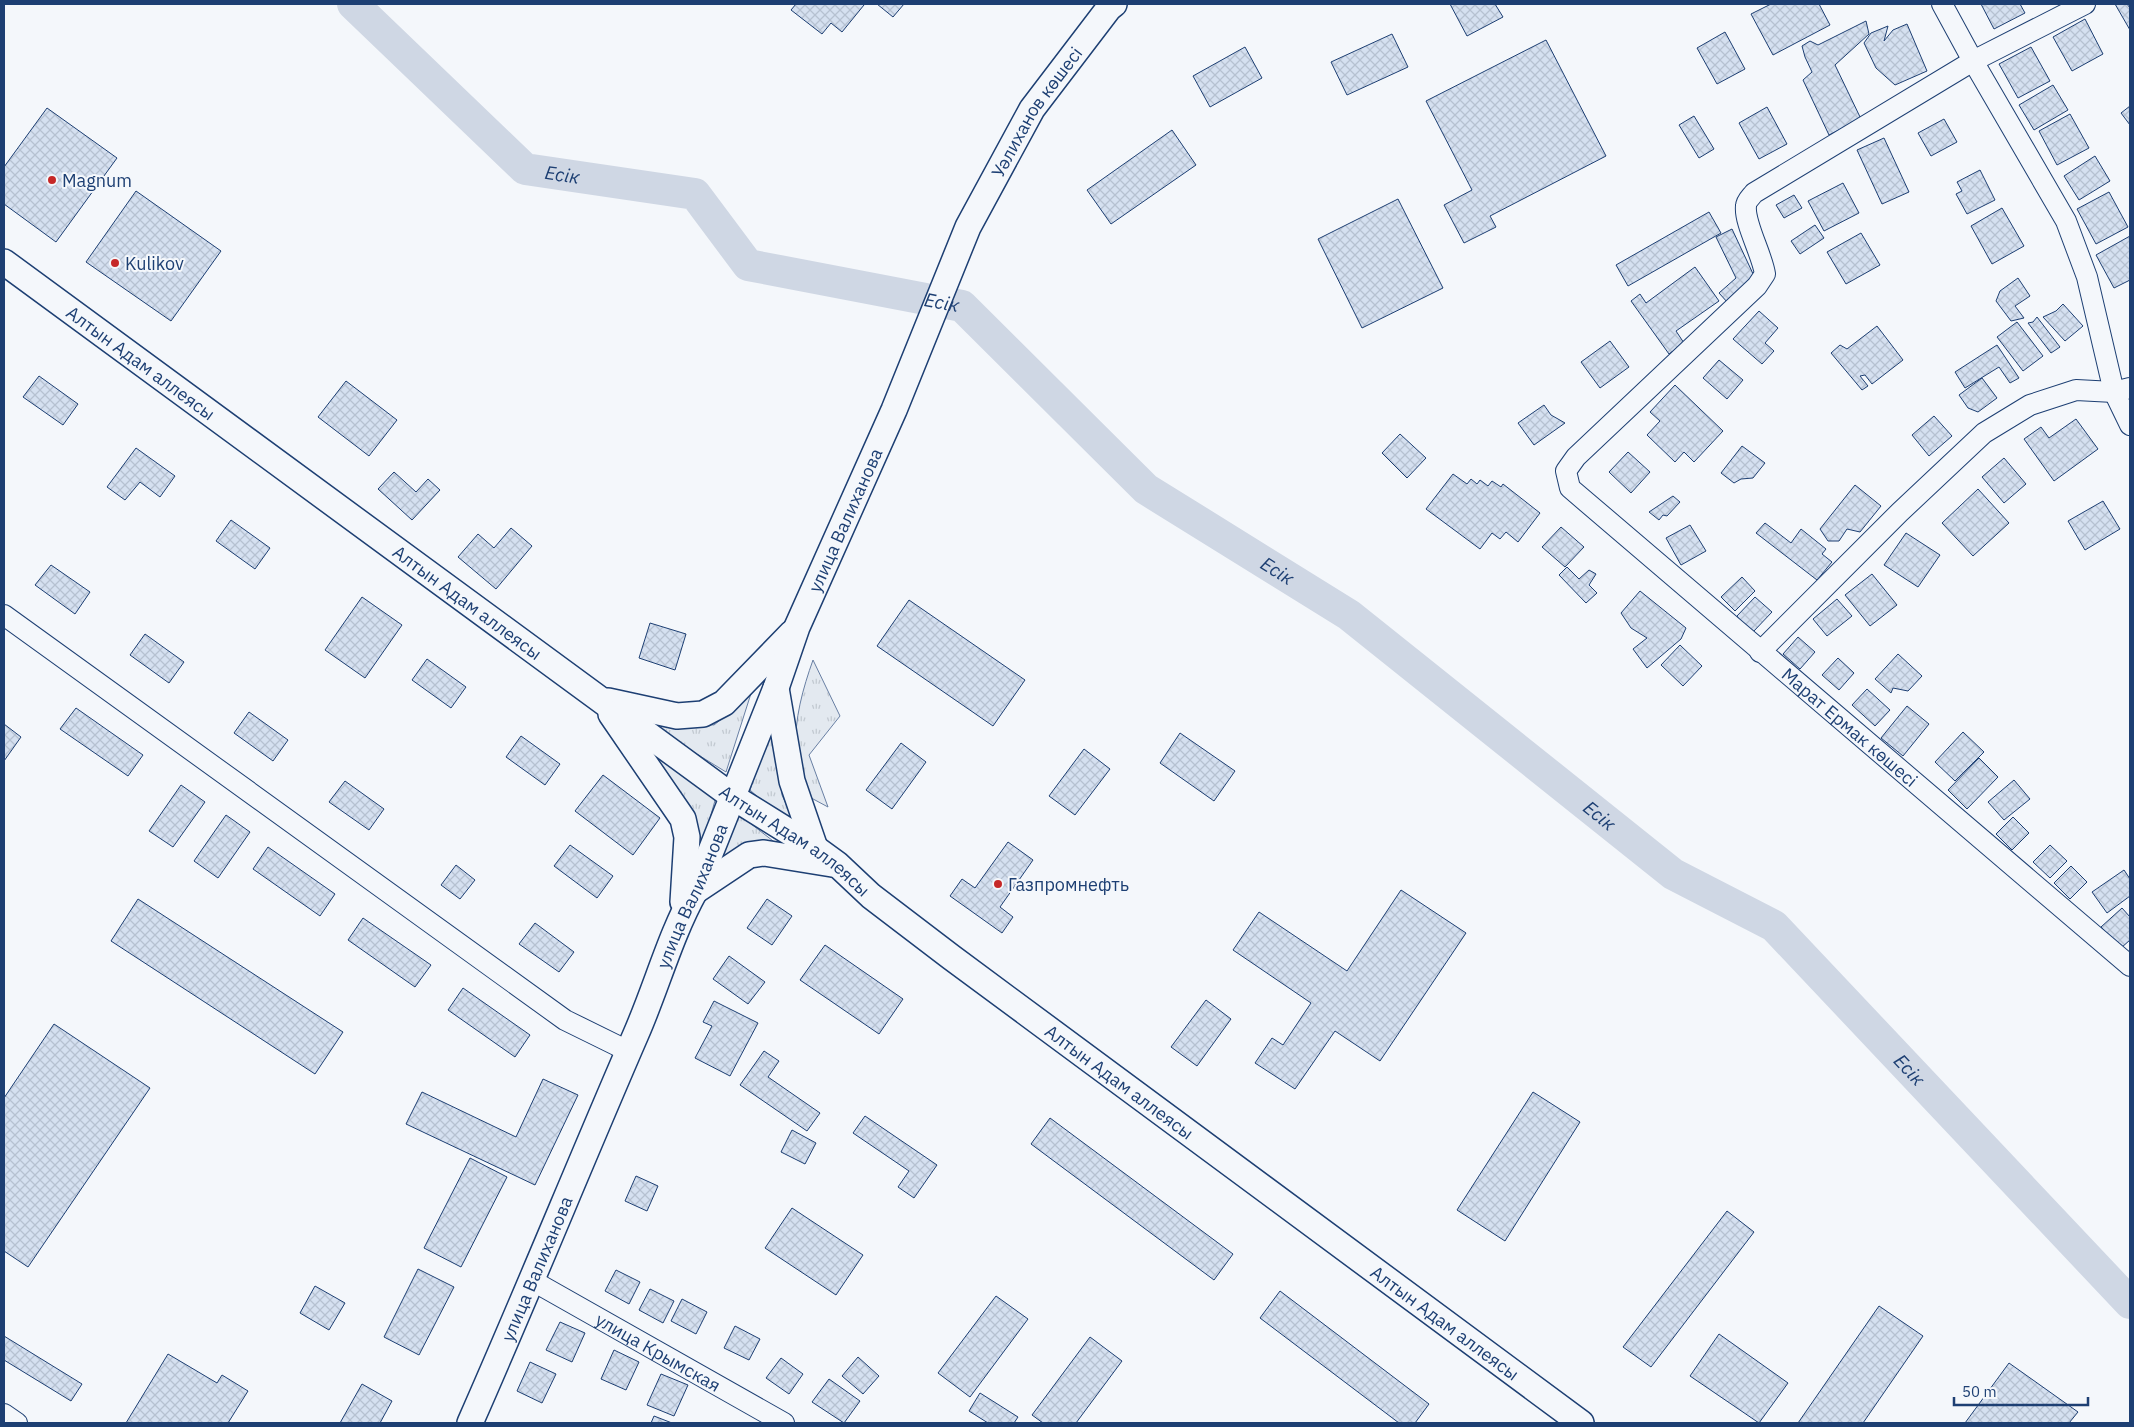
<svg xmlns="http://www.w3.org/2000/svg" width="2134" height="1427" font-family="'IBM Plex Sans',sans-serif">
<defs>
<pattern id="grass-tufts" width="24" height="20" patternUnits="userSpaceOnUse" patternTransform="scale(1.25)"><rect width="24" height="20" fill="#e3e9f0"/><path d="M3 7l-1-3M5 7V3M7 7l1-3M15 17l-1-3M17 17v-4M19 17l1-3" fill="none" stroke="#c2c9d1"/></pattern>
<pattern id="building-cross-hatch" width="8" height="8" patternUnits="userSpaceOnUse" patternTransform="scale(1.25)"><rect width="8" height="8" fill="#d5e0f0"/><path d="M0 0l8 8M0 8l8-8" fill="none" stroke="#b6c1d1"/></pattern>
</defs>
<rect width="100%" height="100%" fill="#f4f7fb"/>
<path fill="url(#grass-tufts)" stroke="#687fa3" d="M813 660 840 716 809 755 828 807 802 793C800 778 796 764 796 749 794 720 803 688 813 660Z
M754 684 726 772 635 716 714 725 734 709Z
M776 706 782 795 800 835 750 790Z
M651 750 716 797 695 871Z
M737 813 786 851 711 868Z"/>
<g fill="none" stroke-linecap="round" stroke-linejoin="round">
<path stroke="#cfd7e4" stroke-width="32" id="s1" d="M353 4 525 169 695 194 748 265 962 306 1146 489 1349 615 1673 874 1774 926 2130 1303"/>
</g>
<path fill="url(#building-cross-hatch)" stroke="#1d3f73" d="M796 4H862L864 5 842 32 831 23 822 34 791 10Z
M877 4H904L893 17Z
M1450 4H1495L1503 17 1467 36Z
M1771 4H1819L1830 25 1773 55 1751 14Z
M1981 4H2020L2025 13 1994 29Z
M2115 4H2127L2130 8V30Z
M2085 19 2103 54 2072 71 2053 37Z
M1866 21 1869 34 1835 65 1861 119 1829 135 1803 80 1812 72 1805 57 1802 46 1810 41 1818 45Z
M1907 24 1927 71 1895 85 1876 68 1864 43 1871 33 1888 26 1884 41 1893 30Z
M1725 32 1745 69 1717 84 1697 48Z
M1392 34 1408 67 1347 95 1331 62Z
M1546 40 1606 156 1490 216 1496 227 1464 243 1444 205 1472 190 1426 101Z
M1245 47 1262 78 1210 107 1193 76Z
M2031 47 2050 81 2018 98 1999 64Z
M2053 85 2068 110 2034 130 2019 105Z
M2130 106V125L2121 113Z
M1767 107 1787 144 1759 159 1739 123Z
M47 108 117 158 56 242 4 204V167Z
M2070 114 2089 148 2057 165 2039 131Z
M1694 116 1714 149 1699 158 1679 125Z
M1944 119 1957 142 1931 156 1918 133Z
M1172 130 1196 165 1111 224 1087 190Z
M1884 138 1909 192 1882 204 1857 150Z
M2095 156 2110 181 2079 200 2064 176Z
M1980 170 1995 200 1967 214 1956 194 1962 191 1957 182Z
M1843 183 1859 213 1824 231 1808 201Z
M136 191 221 251 171 321 86 262Z
M2109 192 2128 227 2096 244 2077 209Z
M1794 195 1802 208 1784 218 1776 205Z
M1398 199 1443 288 1362 328 1318 239Z
M2002 208 2024 246 1992 264 1971 226Z
M1709 212 1721 233 1628 286 1616 265Z
M1815 225 1824 238 1800 254 1791 241Z
M1732 229 1755 278 1728 303 1719 293 1736 278 1716 237Z
M1861 233 1880 265 1846 284 1827 252Z
M2130 236V280L2114 288 2096 255Z
M1695 267 1719 301 1676 331 1684 343 1669 354 1631 301 1640 294 1646 303Z
M2018 278 2030 296 2015 306 2024 318 2011 321 1996 301 2000 291Z
M2063 304 2083 326 2065 341 2043 317 2056 311Z
M1759 311 1778 328 1765 343 1774 351 1762 364 1733 339Z
M2037 317 2060 347 2051 353 2028 323 2033 322Z
M2017 322 2043 356 2023 371 1997 337Z
M1877 326 1903 360 1872 384 1865 375 1860 376 1868 386 1862 390 1831 353 1840 345 1847 349Z
M1610 341 1629 367 1600 388 1581 362Z
M1997 345 2019 378 2010 383 1999 367 1965 388 1955 372Z
M1719 360 1743 380 1727 399 1703 378Z
M39 376 78 404 63 425 23 397Z
M1982 378 1997 398 1978 412 1968 408 1959 395Z
M346 381 397 420 369 456 318 417Z
M1675 385 1723 431 1694 462 1684 452 1675 462 1647 435 1660 421 1650 412Z
M1544 405 1551 415 1565 423 1534 445 1518 423Z
M1934 416 1952 436 1929 456 1912 435Z
M2076 419 2098 449 2054 481 2024 439 2041 427 2049 438Z
M1400 434 1426 458 1407 478 1382 453Z
M1742 446 1765 463 1753 478 1741 479 1734 483 1721 473Z
M136 448 175 476 160 497 140 482 125 500 107 487Z
M1628 452 1650 472 1631 493 1609 472Z
M2004 458 2026 484 2004 503 1982 477Z
M394 472 416 492 428 479 440 490 412 520 378 489Z
M1453 474 1467 484 1471 479 1477 484 1480 480 1488 486 1492 481 1501 487 1503 484 1540 513 1518 542 1506 532 1500 539 1492 533 1480 549 1426 509Z
M1855 485 1881 506 1860 532 1847 529 1839 541H1828L1820 529Z
M1978 489 2009 523 1973 556 1942 523Z
M1673 496 1680 502 1667 516 1663 515 1659 520 1649 512Z
M2103 501 2120 529 2085 550 2068 521Z
M231 520 270 548 255 569 216 541Z
M1765 523 1791 543 1801 529 1826 549 1822 554 1832 562 1817 580 1756 533Z
M1690 525 1706 551 1681 565 1666 538Z
M1561 527 1584 547 1565 567 1542 547Z
M511 528 532 546 496 589 458 557 478 534 494 548Z
M1906 533 1940 555 1918 587 1884 565Z
M51 565 90 592 75 614 35 585Z
M1567 567 1579 579 1589 570 1596 574 1589 585 1597 593 1586 603 1559 575Z
M1872 574 1897 605 1870 626 1845 595Z
M1742 577 1755 591 1735 611 1721 597Z
M1640 591 1686 628 1681 639 1647 668 1633 649 1647 638 1631 628 1621 613Z
M362 597 402 625 365 678 325 650Z
M1755 597 1772 612 1753 632 1743 628 1737 616Z
M1837 599 1852 616 1827 636 1813 619Z
M909 600 1025 680 993 726 877 646Z
M650 623 686 634 675 670 639 658Z
M145 634 184 662 169 683 130 655Z
M1798 637 1815 652 1800 669 1783 654Z
M1680 645 1702 666 1683 686 1661 665Z
M1898 654 1922 676 1908 691 1893 688 1891 693 1875 679Z
M1838 658 1854 673 1839 690 1822 675Z
M427 659 466 687 451 708 412 680Z
M1867 689 1890 710 1875 726 1852 705Z
M1907 706 1929 724 1903 756 1881 738Z
M76 708 143 755 128 776 60 729Z
M249 712 288 740 273 761 234 733Z
M4 724 21 737 4 761Z
M1963 732 1984 752 1955 781 1935 762Z
M1180 733 1235 771 1214 801 1160 763Z
M521 736 560 764 545 785 506 757Z
M901 743 926 762 892 809 866 790Z
M1084 749 1110 769 1075 815 1049 796Z
M1979 758 1998 777 1967 809 1948 790Z
M603 775 660 818 633 855 575 811Z
M2014 780 2030 799 2004 820 1988 802Z
M345 781 384 809 369 830 329 802Z
M181 785 205 802 173 847 149 831Z
M226 815 250 832 218 878 194 861Z
M2013 817 2029 833 2012 850 1996 834Z
M1008 842 1033 860 1000 907 1013 917 1002 933 950 896 962 879 975 888Z
M570 845 613 876 597 898 554 866Z
M2050 845 2067 861 2050 878 2033 862Z
M268 847 335 894 320 916 253 869Z
M456 865 475 880 460 899 441 885Z
M2071 866 2087 882 2070 899 2054 883Z
M2124 870 2130 879V896L2107 913 2092 892Z
M1401 890 1466 933 1380 1061 1335 1031 1295 1089 1255 1063 1272 1038 1283 1045 1311 1003 1233 950 1259 912 1347 971Z
M138 899 343 1032 315 1074 111 941Z
M767 899 792 916 772 945 747 928Z
M2122 908 2130 917V940L2121 948 2101 927Z
M363 918 431 965 415 987 348 940Z
M535 923 574 952 559 972 519 944Z
M825 945 903 999 879 1034 800 980Z
M729 956 765 982 748 1004 713 979Z
M463 988 530 1035 515 1057 448 1010Z
M1206 1000 1231 1019 1197 1066 1171 1047Z
M714 1001 758 1023 730 1076 695 1058 712 1026 703 1022Z
M54 1024 150 1088 28 1267 4 1251V1098Z
M764 1051 779 1061 768 1077 820 1113 807 1131 740 1085Z
M543 1079 578 1095 535 1185 406 1124 422 1092 516 1137Z
M1533 1092 1580 1122 1505 1241 1457 1210Z
M865 1116 937 1165 914 1198 898 1187 909 1171 853 1133Z
M1050 1118 1233 1254 1214 1280 1031 1144Z
M792 1130 816 1143 805 1164 781 1152Z
M470 1158 507 1177 461 1267 424 1248Z
M636 1176 658 1186 647 1211 625 1201Z
M792 1208 863 1255 836 1295 765 1248Z
M1727 1211 1754 1232 1651 1367 1623 1347Z
M418 1269 454 1287 419 1355 384 1337Z
M616 1270 640 1282 629 1304 605 1291Z
M315 1286 345 1303 329 1330 300 1313Z
M650 1289 674 1301 663 1323 639 1310Z
M1280 1291 1429 1404 1415 1423H1399L1260 1318Z
M996 1296 1028 1319 970 1397 938 1373Z
M682 1299 707 1312 696 1334 671 1321Z
M1879 1306 1923 1336 1863 1423H1798Z
M560 1322 585 1333 572 1362 546 1350Z
M735 1326 760 1339 749 1360 724 1348Z
M1719 1334 1788 1383 1759 1423 1690 1376Z
M4 1336 82 1384 71 1401 4 1360Z
M1090 1337 1122 1361 1076 1423H1043L1032 1415Z
M614 1350 639 1362 626 1390 601 1379Z
M168 1354 217 1383 222 1375 248 1391 228 1423H126Z
M858 1357 879 1376 863 1394 842 1376Z
M781 1358 803 1374 789 1394 766 1378Z
M530 1362 556 1374 542 1403 517 1391Z
M2009 1363 2078 1412 2069 1423H1965Z
M661 1374 688 1385 674 1416 647 1405Z
M829 1379 860 1401 844 1423 812 1402Z
M362 1384 392 1401 380 1423H340Z
M980 1393 1018 1417 1014 1423H988L969 1411Z
M654 1416 672 1423H651Z"/>
<g fill="none" stroke-linecap="round" stroke-linejoin="round">
<defs>
<g id="minor">
<path d="M1942 4 1973 61 2066 221 2087 277 2114 392 2130 425"/>
<path id="s2" d="M2085 4 1973 61 1754 193C1751 197 1746 201 1746 206 1744 223 1762 254 1765 274L1757 286 1576 457 1566 471 1570 488 2130 966"/>
<path d="M4 615 565 1020 628 1051"/>
<path d="M1760 652 1900 512 1984 433 2030 405 2076 390 2114 392 2130 388"/>
<path id="s3" d="M533 1281 784 1423"/>
<path d="M4 1414 17 1423"/>
</g>
<g id="major">
<path id="s4" d="M4 262 733 797 815 848 837 864 871 896 951 957 1581 1423"/>
<path d="M776 688 792 781 815 848"/>
<path d="M608 701 677 716 703 714 724 703 792 633"/>
<path d="M611 714 683 819 687 837 683 902"/>
<path d="M695 891 749 855 764 853 832 864"/>
<path id="s5" d="M470 1423C527 1294 580 1163 636 1034 657 986 670 936 695 891L776 688 797 627 894 410 968 227 1032 109 1109 8 1114 4"/>
</g>
</defs>
<use href="#minor" stroke="#1d3f73" stroke-width="22"/>
<use href="#major" stroke="#1d3f73" stroke-width="28"/>
<use href="#minor" stroke="#f4f7fb" stroke-width="20"/>
<use href="#major" stroke="#f4f7fb" stroke-width="25"/>
</g>
<g fill="#c62828" stroke="#f4f7fb" stroke-width="2">
<circle cx="52" cy="180" r="5"/>
<circle cx="115" cy="263" r="5"/>
<circle cx="998" cy="884" r="5"/>
</g>
<g text-anchor="middle" dominant-baseline="central" stroke-width="4" stroke-linejoin="round" paint-order="stroke">
<g font-size="18" fill="#1d3f73" stroke="#f4f7fb">
<text stroke="none"><textPath href="#s5" startOffset="1430">Уәлиханов көшесі</textPath></text>
<text stroke="none"><textPath href="#s4" startOffset="170">Алтын Адам аллеясы</textPath></text>
<text stroke="none"><textPath href="#s5" startOffset="978">улица Валиханова</textPath></text>
<text stroke="none"><textPath href="#s4" startOffset="575">Алтын Адам аллеясы</textPath></text>
<text stroke="none"><textPath href="#s2" startOffset="1134">Марат Ермак көшесі</textPath></text>
<text stroke="none"><textPath href="#s4" startOffset="980">Алтын Адам аллеясы</textPath></text>
<text stroke="none"><textPath href="#s5" startOffset="572">улица Валиханова</textPath></text>
<text stroke="none"><textPath href="#s4" startOffset="1385">Алтын Адам аллеясы</textPath></text>
<text stroke="none"><textPath href="#s5" startOffset="168">улица Валиханова</textPath></text>
<text stroke="none"><textPath href="#s4" startOffset="1790">Алтын Адам аллеясы</textPath></text>
<text stroke="none"><textPath href="#s3" startOffset="144">улица Крымская</textPath></text>
</g>
<g font-size="18" fill="#1d3f73" stroke="#f4f7fb" text-anchor="start">
<text x="62" y="180">Magnum</text>
<text x="125" y="263">Kulikov</text>
<text x="1008" y="884">Газпромнефть</text>
</g>
<g font-size="19" font-style="italic" fill="#1d3f73" stroke="#f4f7fb">
<text stroke="none"><textPath href="#s1" startOffset="276">Есік</textPath></text>
<text stroke="none"><textPath href="#s1" startOffset="696">Есік</textPath></text>
<text stroke="none"><textPath href="#s1" startOffset="1131">Есік</textPath></text>
<text stroke="none"><textPath href="#s1" startOffset="1536">Есік</textPath></text>
<text stroke="none"><textPath href="#s1" startOffset="1941">Есік</textPath></text>
</g>
</g>
<rect width="2134" height="1427" fill="none" stroke="#1d3f73" stroke-width="10"/>
<path d="M1954 1397v8h134v-8" fill="none" stroke="#1d3f73" stroke-width="2.5"/>
<text x="1962" y="1397" font-size="15" fill="#1d3f73" stroke="#f4f7fb" stroke-width="4" paint-order="stroke">50 m</text>
</svg>
